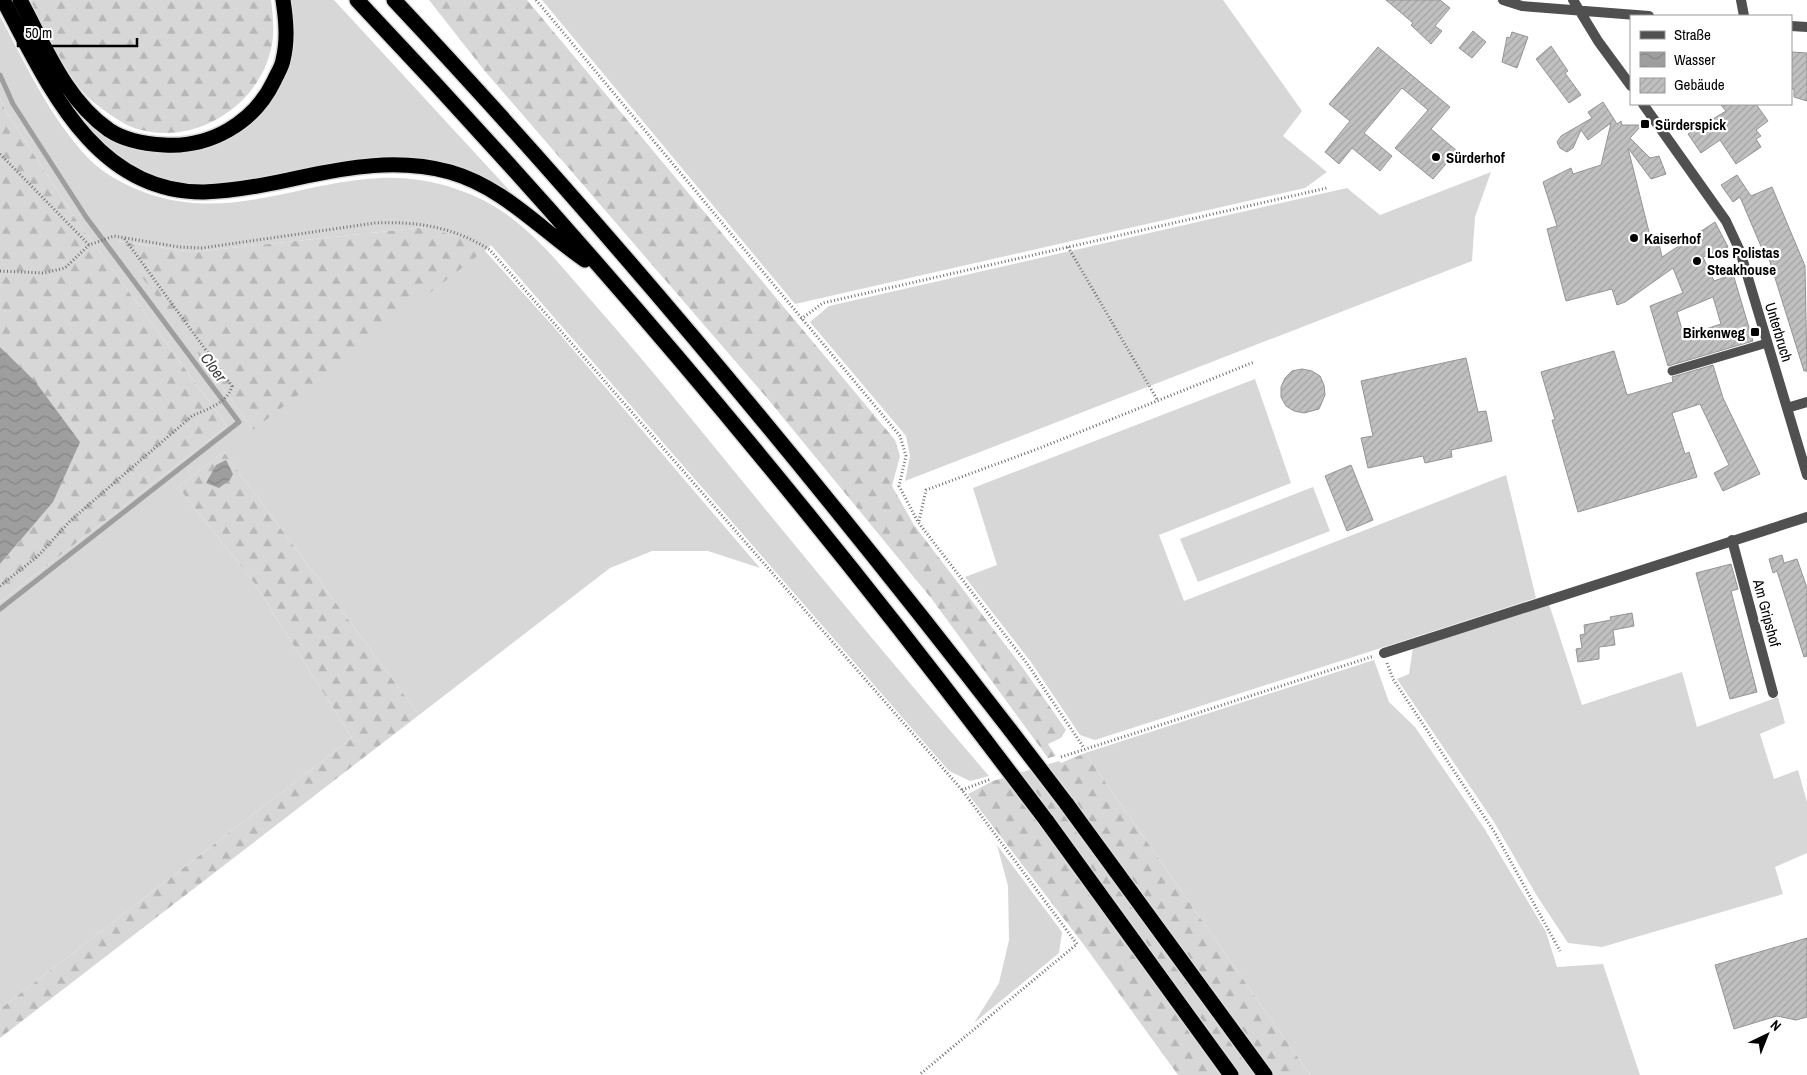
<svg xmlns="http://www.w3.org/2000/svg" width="1807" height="1075" font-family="'Archivo Narrow',sans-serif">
<defs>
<pattern id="forest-firs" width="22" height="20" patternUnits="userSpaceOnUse" patternTransform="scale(1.25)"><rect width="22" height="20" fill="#d7d7d7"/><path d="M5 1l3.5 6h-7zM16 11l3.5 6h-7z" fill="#b7b7b7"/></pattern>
<pattern id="water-waves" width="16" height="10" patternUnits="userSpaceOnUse" patternTransform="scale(1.25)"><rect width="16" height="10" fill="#9e9e9e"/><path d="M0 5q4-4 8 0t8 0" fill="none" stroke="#868686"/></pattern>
<pattern id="building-hatch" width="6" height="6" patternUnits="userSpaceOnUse" patternTransform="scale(1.25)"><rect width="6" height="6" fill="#c0c0c0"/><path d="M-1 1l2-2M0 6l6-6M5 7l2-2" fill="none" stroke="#a3a3a3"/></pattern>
</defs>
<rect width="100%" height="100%" fill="#fff"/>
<path fill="#d7d7d7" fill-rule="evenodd" d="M290 0H334L510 191V195L453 167 205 186C192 184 179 184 167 181 126 172 99 141 73 111L76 109 108 136 210 145 289 63 294 30Z
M542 0H1223L1302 111 1283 136 1327 172 1305 188 795 304Z
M0 16C26 65 50 118 89 159 103 173 123 184 141 191 227 224 295 182 381 178 420 176 463 187 497 208 534 231 561 266 589 298 625 339 660 380 694 422 791 541 889 660 989 776L970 781 949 771 491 245 485 251 552 325 760 568 708 551H652L610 568 419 715 224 452 178 487 255 584 352 738 0 1009V602L227 426 77 221 5 110 0 98ZM426 227 253 430 117 241 193 252Z
M1491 172 1475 217 1472 261 905 481 910 456 906 436 810 322 829 306 1347 188 1380 215Z
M1255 379 1291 483 1159 535 1184 601 1506 475 1536 598 1095 740 1080 735 1031 662 965 577 997 565 973 488Z
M1313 487 1330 531 1198 582 1180 539Z
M1549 604 1582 705 1682 672 1697 727 1778 697 1785 723 1760 734 1774 779 1798 770 1807 802V853L1775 867 1783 894 1602 947 1568 943 1537 896 1494 822 1397 679 1409 674 1413 647Z
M1374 660 1389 702 1415 727 1484 828 1546 932 1557 967 1603 964 1640 1075H1310L1085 753Z
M997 845 1062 932 1059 953 974 1023 999 983 1009 940 1008 886Z"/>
<path fill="url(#forest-firs)" d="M30 0H271C273 16 275 33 271 49 257 110 188 150 129 126 119 121 106 112 97 105 70 86 46 30 30 0Z
M429 0H527L895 440 900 456 892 486 914 525 1023 668 1066 730 1061 738 1048 744 1056 756 1048 758 931 598 767 398 484 70Z
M0 98 5 110 77 221 227 426 0 602V564L20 541 34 380 0 347Z
M426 227 467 240 485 250 253 430 116 241 193 252Z
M224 452 419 715 0 1038V1009L352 738 255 584 178 487Z
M1085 753 1310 1075H1178L1084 945 968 794 993 781 1059 761 1061 763Z"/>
<path fill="url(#water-waves)" d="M0 347 34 380 80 442 53 502 0 564Z
M226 460 233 474 230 480 219 488 206 483 216 465Z"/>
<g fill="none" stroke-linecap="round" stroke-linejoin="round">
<path stroke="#9e9e9e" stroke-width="5" d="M0 75 13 104 86 217 239 422 0 609"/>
</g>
<path fill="url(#building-hatch)" stroke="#949494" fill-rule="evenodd" d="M1386 0H1440L1450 8 1435 26 1442 31 1431 44 1411 25 1413 23Z
M1473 31 1486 42 1472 58 1459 48Z
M1512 32 1528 37 1517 68 1502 62 1507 37 1510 38Z
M1551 46 1568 71 1565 73 1581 95 1569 103 1536 59Z
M1378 47 1450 107 1431 129 1457 151 1433 179 1395 148 1428 110 1402 88 1364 133 1392 156 1380 171 1352 148 1339 164 1325 152 1350 121 1329 104Z
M1792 52 1807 53V101L1794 97V89H1791Z
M1603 102 1617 124 1621 121 1622 125H1642L1630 138 1650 158 1659 156 1666 174 1651 179 1628 148 1650 236 1657 234 1662 257 1715 222 1728 247 1703 257 1714 281 1733 274 1753 341 1668 366 1650 306 1683 293 1673 268 1625 302 1617 305 1612 289 1566 301 1547 229 1557 226 1543 182 1571 168 1573 174 1601 165 1611 123 1588 140 1581 130 1573 148 1567 152 1560 148 1557 142 1561 136 1592 118 1588 112ZM1713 297 1721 324 1684 336 1677 312Z
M1720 104H1756L1768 121 1756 130 1761 136 1756 139 1761 147 1736 164 1720 140 1701 153 1688 134 1726 111Z
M1737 175 1751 196 1772 187 1805 266 1807 371H1804L1766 249 1763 251 1740 197 1733 202 1721 185Z
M1614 351 1627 395 1673 382 1672 377 1713 365 1723 398 1760 474 1723 491 1714 473 1729 465 1700 404 1672 413 1685 454 1689 452 1697 477 1578 512 1552 420H1555L1541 372Z
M1466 358 1478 412 1486 411 1492 441 1451 450 1452 457 1425 463 1423 456 1368 468 1361 438 1373 436 1361 381Z
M1302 369 1312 371 1320 376 1324 385 1325 395 1319 409 1304 413 1294 411 1286 406 1281 397V387L1285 378 1292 371Z
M1351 465 1373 520 1347 531 1325 476Z
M1782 555 1784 563 1797 559 1807 588V656L1804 657 1777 571 1773 573 1769 559Z
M1731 564 1738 589 1731 591 1757 692 1730 699 1696 573Z
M1632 613 1634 626 1613 630 1615 645 1599 647V659L1578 662 1576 649 1582 648 1580 635 1585 634 1584 625 1611 620 1610 617Z
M1807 938V1017L1796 1020 1777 1016 1734 1029 1715 965Z"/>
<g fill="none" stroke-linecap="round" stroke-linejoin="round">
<defs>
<path id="motorway" d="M3 0C47 82 93 193 204 192 235 191 266 185 297 178 348 167 398 158 450 172 503 187 540 229 585 260
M20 0C45 46 65 99 109 130 124 140 146 144 164 145 210 148 254 123 274 81 277 74 282 67 283 60 288 40 286 20 283 0
M357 0C580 235 790 483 986 741
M394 0C613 233 816 479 1011 731
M1066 803 1265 1075
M1046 820 1231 1075"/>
</defs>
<use href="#motorway" stroke="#dbdbdb" stroke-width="18"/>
<path stroke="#727272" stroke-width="3" stroke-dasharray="1 2.5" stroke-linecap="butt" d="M536 0 900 436 906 456 899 486 918 522 1028 665 1084 748
M0 154 89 245
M1068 247 1158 401
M0 271 44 273 65 268 89 245 114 236 179 247 202 248 375 223C417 221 454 227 490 250L962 790 1077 944 919 1075
M801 319 823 303 1327 188
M919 521 926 490 1040 448 1254 362
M0 586 38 556 71 520 192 416C207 409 228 403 232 386L124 238
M1387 663 1393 679 1495 833 1560 951
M1061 757 1374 656
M962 790 991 779"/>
<path stroke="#505050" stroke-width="9" d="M1672 371 1767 343"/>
<path stroke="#505050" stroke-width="10" d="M1503 0 1522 6 1649 16
M1573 0 1598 41 1631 86
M1741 0 1744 16
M1791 26 1807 27
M1643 104 1726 221 1740 251 1807 475
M1787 408 1807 402
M1732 540 1773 693
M1384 653 1807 517"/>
<use href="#motorway" stroke="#000" stroke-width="15"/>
<defs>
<path id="motorway-bridge" d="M1011 731 1066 803
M986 741 1046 820"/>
</defs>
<use href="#motorway-bridge" stroke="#dbdbdb" stroke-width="18" stroke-linecap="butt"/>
<use href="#motorway-bridge" stroke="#000" stroke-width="15"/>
</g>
<g fill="#000" stroke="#fff" stroke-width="2">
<rect x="1640" y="119" width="10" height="10" rx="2.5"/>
<circle cx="1436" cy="157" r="5"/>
<circle cx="1634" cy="238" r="5"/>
<circle cx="1697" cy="261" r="5"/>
<rect x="1750" y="327" width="10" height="10" rx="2.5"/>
</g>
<g text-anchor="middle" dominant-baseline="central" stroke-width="4.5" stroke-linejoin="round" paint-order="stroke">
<g font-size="15" font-weight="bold" fill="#000" stroke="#fff" text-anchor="start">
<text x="1655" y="124">Sürderspick</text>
<text x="1446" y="157">Sürderhof</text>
<text x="1644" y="238">Kaiserhof</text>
<text x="1707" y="252">Los Polistas<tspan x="1707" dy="17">Steakhouse</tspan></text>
<text x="1745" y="332" text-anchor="end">Birkenweg</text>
</g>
<g font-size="15" fill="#000" stroke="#fff">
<text transform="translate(1779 332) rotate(73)">Unterbruch</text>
<text transform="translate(1767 613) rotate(75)">Am Gripshof</text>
</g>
<g font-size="16" font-style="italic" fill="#3f3f3f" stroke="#fff">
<text transform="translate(214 367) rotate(53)">Cloer</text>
</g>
</g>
<rect x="1630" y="15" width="162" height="90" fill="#ffffff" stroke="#999999"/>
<rect x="1640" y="31" width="25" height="8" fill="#505050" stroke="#999999"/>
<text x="1674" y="40" font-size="15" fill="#000000">Straße</text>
<rect x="1640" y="52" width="25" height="15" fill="url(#water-waves)" stroke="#999999"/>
<text x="1674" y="65" font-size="15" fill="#000000">Wasser</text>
<rect x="1640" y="78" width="25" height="15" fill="url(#building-hatch)" stroke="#999999"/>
<text x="1674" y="90" font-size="15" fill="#000000">Gebäude</text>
<g transform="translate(1767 1035) rotate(43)" stroke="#ffffff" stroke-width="4" paint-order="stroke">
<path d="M0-4L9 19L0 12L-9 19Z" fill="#000000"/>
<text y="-8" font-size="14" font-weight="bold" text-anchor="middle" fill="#000000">N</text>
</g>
<path d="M18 38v8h119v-8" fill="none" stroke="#000000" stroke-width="2.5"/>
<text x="25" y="38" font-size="15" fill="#000000" stroke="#ffffff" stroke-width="4" paint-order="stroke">50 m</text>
</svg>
